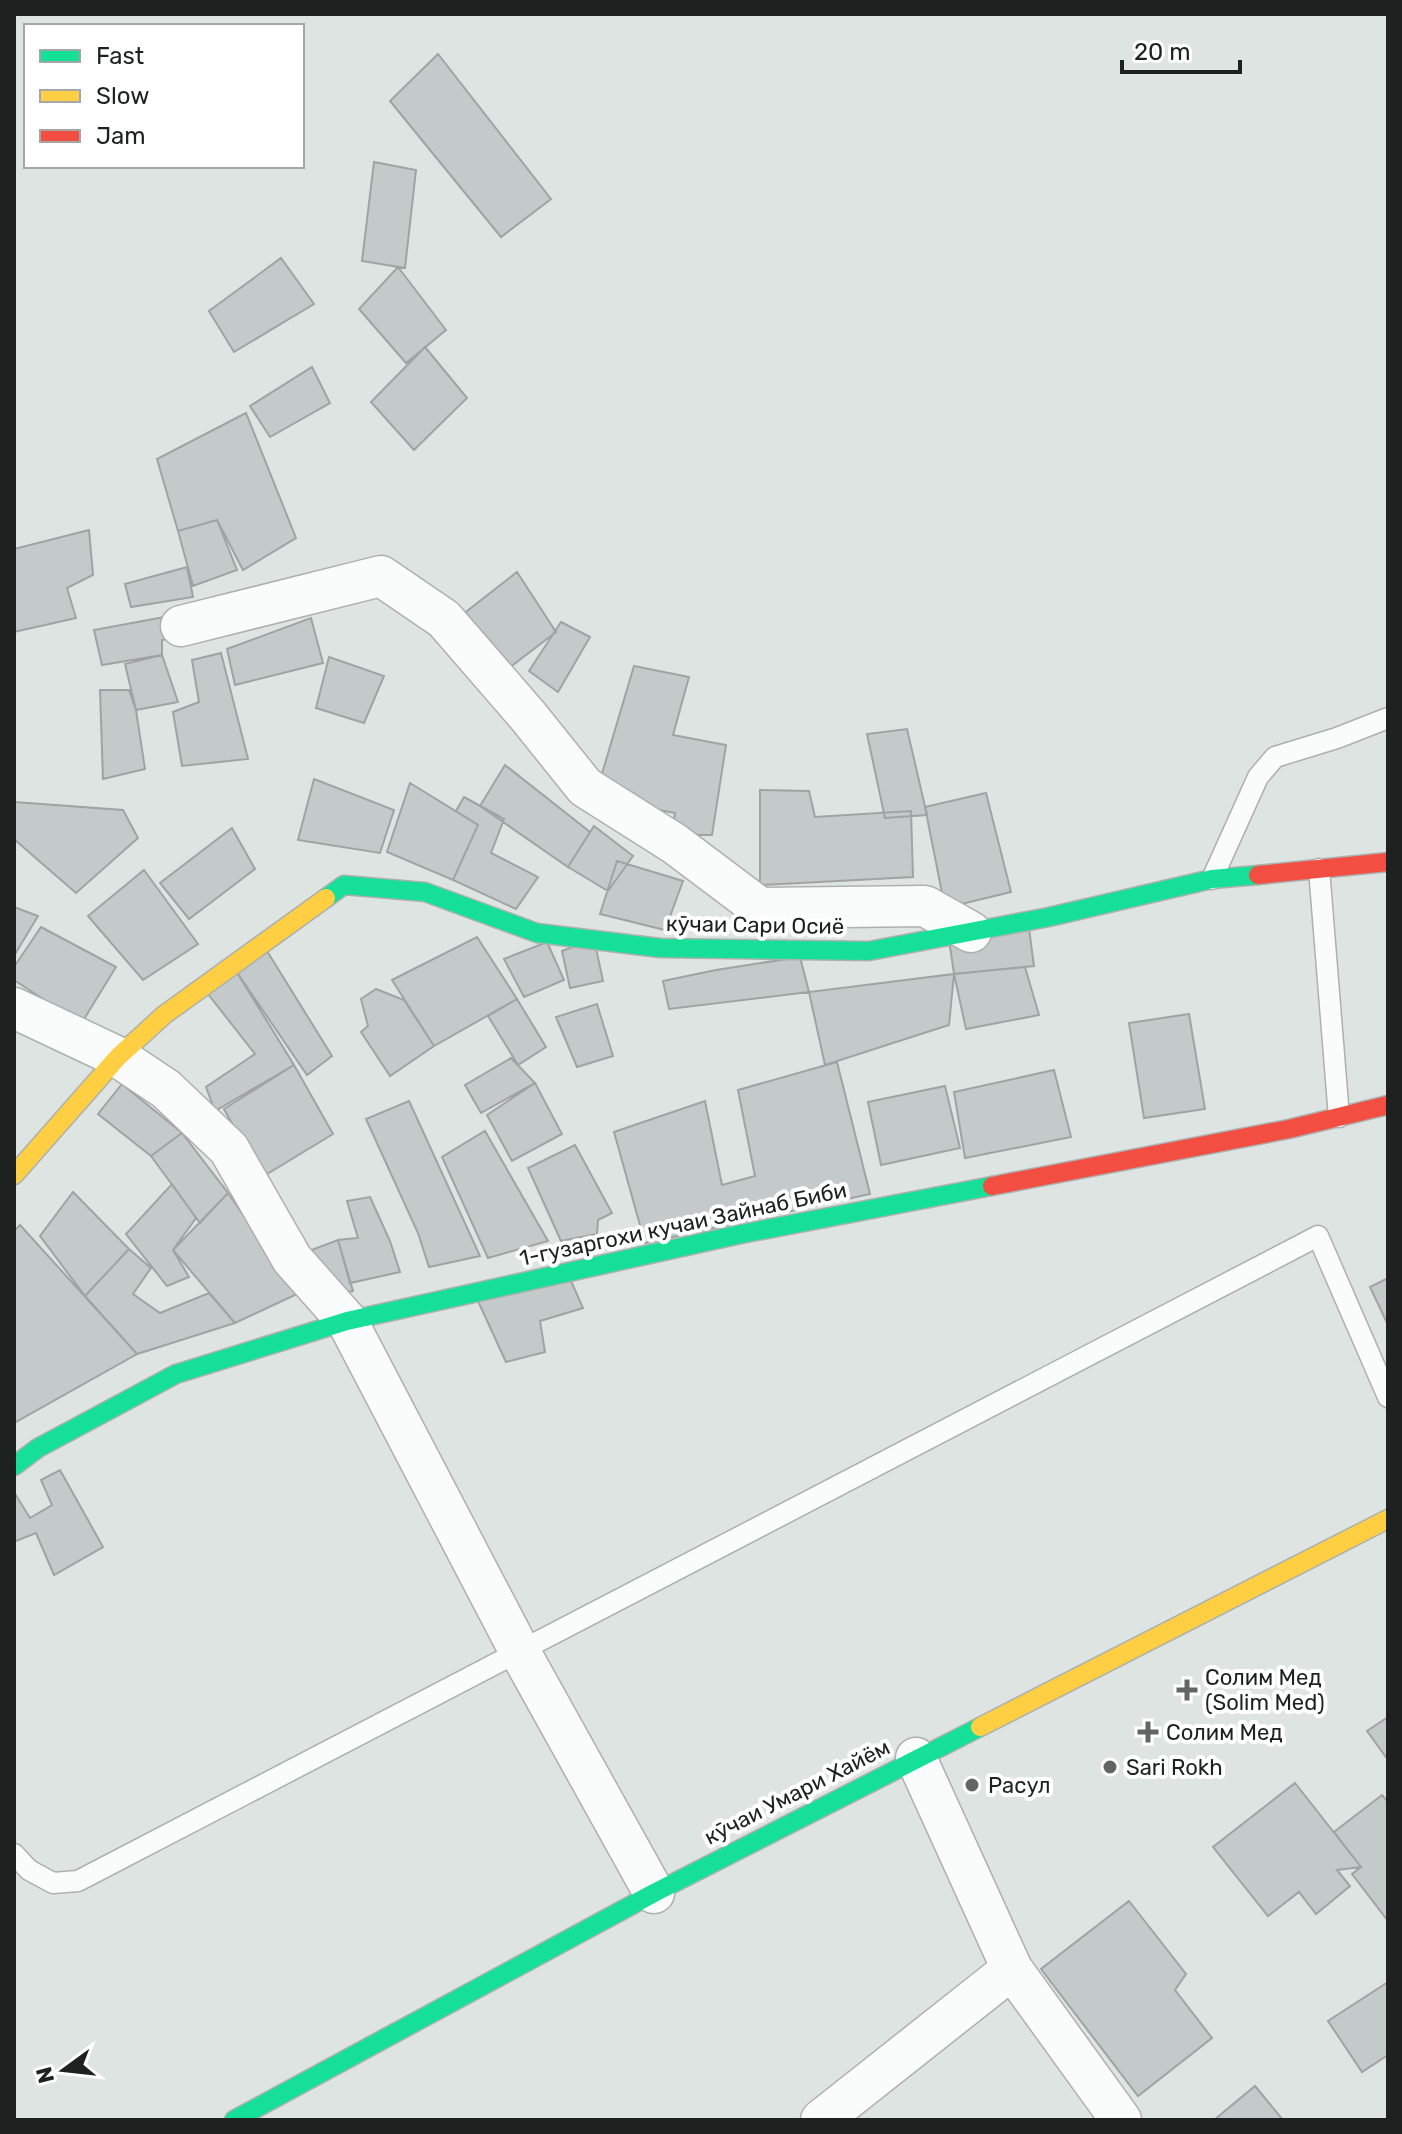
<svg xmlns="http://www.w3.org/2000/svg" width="1402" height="2134" font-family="Rubik,sans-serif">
<rect width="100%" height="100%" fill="#dee4e2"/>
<path fill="#c4cac9" stroke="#9fa4a3" stroke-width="2" d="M438 54 551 199 501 237 390 101Z
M374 162 416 170 405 268 362 261Z
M281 258 314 304 234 352 209 311Z
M398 267 446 330 406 363 359 309Z
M425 347 467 398 414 450 371 402Z
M312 367 330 403 270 437 250 406Z
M246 413 296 538 243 570 217 520 178 531 157 459Z
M217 520 237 570 193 586 178 531Z
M89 530 93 575 67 588 76 618 14 632V549Z
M187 567 193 597 131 607 125 584Z
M517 572 556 632 505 671 462 615Z
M175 615 174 638 162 640V655L102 665 94 630Z
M311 618 323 663 235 685 227 649Z
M561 622 590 637 558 692 529 671Z
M221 653 248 759 182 766 173 712 199 702 192 660Z
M162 655 178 702 136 710 125 664Z
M329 657 384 676 364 723 316 708Z
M634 666 689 677 673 735 726 745 712 835H671L675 813 634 805V793L598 787Z
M100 690H129L136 710 145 769 103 779Z
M907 729 927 815 885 818 867 734Z
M505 765 590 832 568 867 480 806Z
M314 779 394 810 380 853 298 840Z
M410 783 478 825 453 880 387 852Z
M760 790 809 791 815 817 911 811 913 877 760 885Z
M986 793 1011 892 945 908 925 807Z
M464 797 504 819 491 853 538 877 516 909 453 880 478 825 456 811Z
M14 802 123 810 138 838 76 893 15 840Z
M594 826 633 856 608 891 568 867Z
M232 828 255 869 189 919 160 883Z
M617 861 683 881 665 930 600 914Z
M144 870 198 944 143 980 88 916Z
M14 907 38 916 14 956Z
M1028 921 1034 966 954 974 949 940Z
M41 927 116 967 81 1024 14 980V967Z
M477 937 517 999 434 1046 392 980Z
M594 939 603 981 570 988 562 951Z
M547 942 564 980 524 997 504 959Z
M267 951 332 1056 307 1075 236 971Z
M800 957 809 992 669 1009 663 981 716 970Z
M1025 967 1039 1015 966 1029 954 974Z
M236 971 294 1065 215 1111 206 1087 255 1054 208 994Z
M954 974 949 1025 825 1065 809 992Z
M376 989 404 1000 434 1046 390 1076 361 1032 368 1026 361 999Z
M517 999 546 1047 518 1065 488 1016Z
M597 1004 613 1056 577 1067 556 1017Z
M1189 1014 1205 1109 1144 1118 1129 1023Z
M511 1058 535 1083 481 1113 465 1085Z
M837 1062 870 1194 645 1243 614 1132 705 1101 722 1185 755 1176 738 1090Z
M294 1065 333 1134 262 1177 224 1109Z
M1054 1070 1071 1137 965 1158 954 1092Z
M535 1083 562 1134 512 1161 487 1115Z
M122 1084 182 1133 151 1156 98 1114Z
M945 1086 960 1148 881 1165 868 1102Z
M409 1101 480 1256 429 1267 418 1233 366 1119Z
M485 1131 548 1241 488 1258 442 1157Z
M182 1133 228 1193 200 1223 151 1156Z
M575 1145 612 1213 598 1220 597 1234 561 1241 528 1168Z
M172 1184 196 1218 173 1250 189 1277 167 1286 126 1234Z
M73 1192 129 1249 85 1296 40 1236Z
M228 1193 297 1294 235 1323 173 1250Z
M370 1197 390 1241 400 1272 350 1283 338 1240 358 1238 347 1201Z
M20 1225 137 1354 14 1423V1231Z
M338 1240 353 1291 325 1296 306 1252Z
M129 1249 151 1268 133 1294 160 1313 209 1293 235 1323 137 1354 85 1296Z
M567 1272 583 1308 540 1321 545 1352 506 1362 478 1301Z
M1388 1278V1325L1370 1287Z
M60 1470 103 1547 54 1575 36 1533 16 1541 14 1538V1492L30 1518 52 1505 41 1480Z
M1388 1717V1760L1367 1731Z
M1295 1783 1361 1867 1337 1870 1350 1886 1316 1914 1299 1892 1268 1916 1213 1847Z
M1382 1795 1388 1802V1921L1352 1874 1361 1867 1334 1832Z
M1129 1901 1186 1974 1175 1990 1212 2038 1138 2096 1041 1969Z
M1388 1982V2055L1362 2072 1328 2021Z
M1255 2086 1283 2120H1214Z"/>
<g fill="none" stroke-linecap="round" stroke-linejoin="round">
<defs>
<path id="lane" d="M1319 869 1339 1117
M1212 879 1258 777 1275 757 1337 738 1388 718
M14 1854 29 1870 53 1883 78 1881 1318 1236 1388 1397"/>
<path id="street" d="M181 626 381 576 444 619 528 716 585 787 675 844 760 908 925 906 971 932
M14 1008 118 1057 166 1089 229 1149 292 1259 347 1321 520 1652 654 1893
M916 1758 1012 1969 1121 2120
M821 2120 1012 1969"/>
<path id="fast" d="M326 898 344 885 425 892 537 933 660 948 869 951 1049 917 1212 879 1258 875
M14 1466 38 1448 176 1374 347 1321 741 1234 992 1186
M234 2120 654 1893 980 1727"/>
<path id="slow" d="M14 1175 118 1057 164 1015 326 898
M980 1727 1388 1519"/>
<path id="jam" d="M1258 875 1388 862
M992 1186 1289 1129 1388 1105"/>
</defs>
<use href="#lane" stroke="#acb1af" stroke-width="23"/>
<use href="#street" stroke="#acb1af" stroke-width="43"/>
<use href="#fast" stroke="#acb1af" stroke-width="21"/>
<use href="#slow" stroke="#acb1af" stroke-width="21"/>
<use href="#jam" stroke="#acb1af" stroke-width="21"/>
<use href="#lane" stroke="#fafbfb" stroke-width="20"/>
<use href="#street" stroke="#fafbfb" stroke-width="40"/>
<use href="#fast" stroke="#16e098" stroke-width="18"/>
<use href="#slow" stroke="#ffcf43" stroke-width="18"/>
<use href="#jam" stroke="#f24e42" stroke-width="18"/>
</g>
<g fill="#616665" stroke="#fff" stroke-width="3">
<path d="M1183 1678h8v8h8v8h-8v8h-8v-8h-8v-8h8z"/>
<path d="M1144 1720h8v8h8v8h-8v8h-8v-8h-8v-8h8z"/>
<circle cx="1110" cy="1767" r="8"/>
<circle cx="972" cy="1785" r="8"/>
</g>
<g text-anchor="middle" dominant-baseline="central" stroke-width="8" stroke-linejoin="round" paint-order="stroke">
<g font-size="22" fill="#1d2221" stroke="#fff">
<text transform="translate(755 925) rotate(1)">кӯчаи Сари Осиё</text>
<text transform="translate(683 1224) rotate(-12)">1-гузаргохи кучаи Зайнаб Биби</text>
<text transform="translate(797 1792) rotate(-27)">кӯчаи Умари Хайём</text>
</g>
<g font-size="22" fill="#1d2221" stroke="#fff" text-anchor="start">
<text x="1205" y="1677">Солим Мед<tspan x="1205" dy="25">(Solim Med)</tspan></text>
<text x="1166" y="1732">Солим Мед</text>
<text x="1126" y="1767">Sari Rokh</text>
<text x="988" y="1785">Расул</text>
</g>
</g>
<rect width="1402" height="2134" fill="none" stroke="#1d2221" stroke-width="32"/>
<rect x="24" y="24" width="280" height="144" fill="#ffffff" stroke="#a5a7a6" stroke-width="2"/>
<rect x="40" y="50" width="40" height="12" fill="#16e098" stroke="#a5a7a6" stroke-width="2"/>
<text x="96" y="64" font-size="24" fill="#1d2221">Fast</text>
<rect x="40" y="90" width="40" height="12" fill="#ffcf43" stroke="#a5a7a6" stroke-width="2"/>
<text x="96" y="104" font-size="24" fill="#1d2221">Slow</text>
<rect x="40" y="130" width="40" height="12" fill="#f24e42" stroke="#a5a7a6" stroke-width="2"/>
<text x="96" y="144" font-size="24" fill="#1d2221">Jam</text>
<g transform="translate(64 2070) rotate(255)" stroke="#ffffff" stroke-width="6" paint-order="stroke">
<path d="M0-6L14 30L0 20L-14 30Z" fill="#1d2221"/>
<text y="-12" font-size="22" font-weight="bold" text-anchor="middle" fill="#1d2221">N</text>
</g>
<path d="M1122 60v12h118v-12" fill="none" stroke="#1d2221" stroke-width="4"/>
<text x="1134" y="60" font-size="24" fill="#1d2221" stroke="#ffffff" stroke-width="6" paint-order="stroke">20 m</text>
</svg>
